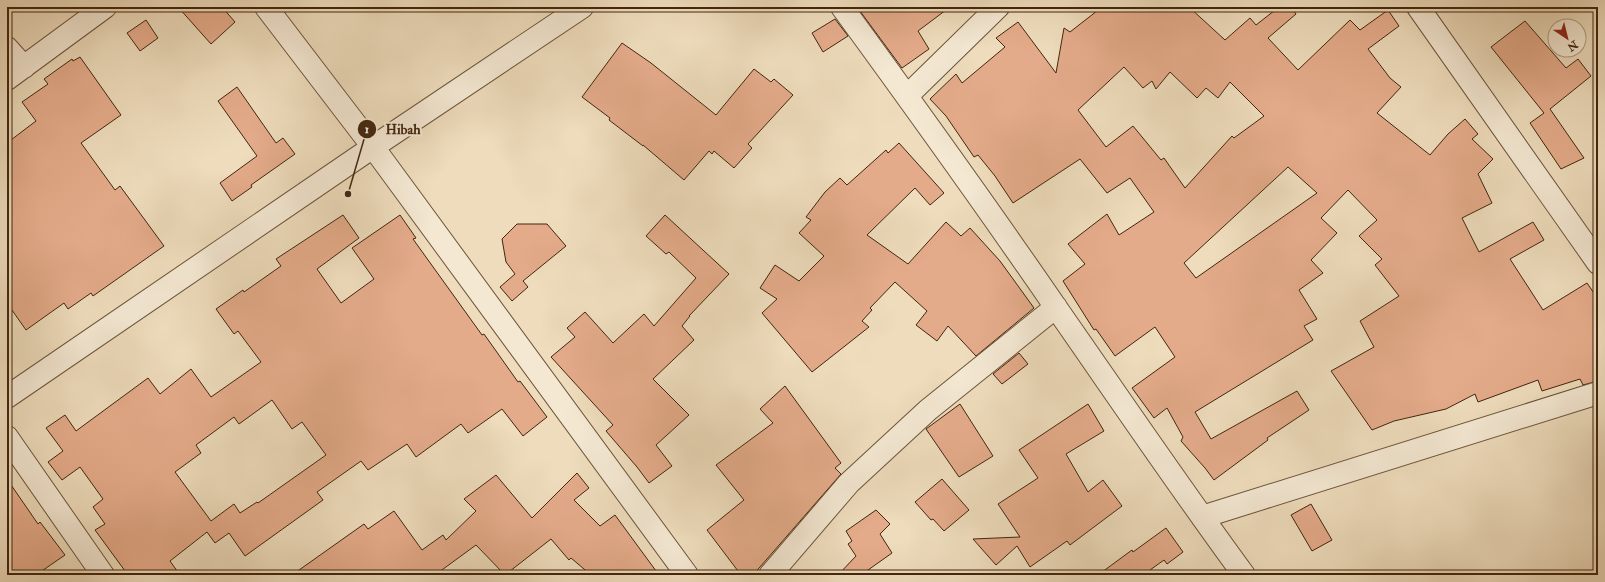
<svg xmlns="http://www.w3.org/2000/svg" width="1605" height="582" font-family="'IM FELL Double Pica',serif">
<rect width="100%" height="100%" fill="#eedcbc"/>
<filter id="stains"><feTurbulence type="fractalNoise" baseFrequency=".005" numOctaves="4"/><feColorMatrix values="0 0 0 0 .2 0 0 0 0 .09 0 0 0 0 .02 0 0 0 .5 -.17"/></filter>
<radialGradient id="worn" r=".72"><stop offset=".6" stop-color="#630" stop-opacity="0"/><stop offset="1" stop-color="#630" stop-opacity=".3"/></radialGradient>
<path fill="#e4ab8a" stroke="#42260e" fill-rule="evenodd" d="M178 7H222L235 22 211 44Z
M857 7H950L918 31 929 49 902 68Z
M1102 7H1189L1225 40 1250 18 1256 25 1279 7H1291L1296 14 1268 38 1298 70 1350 20 1360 30 1388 10 1399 26 1368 49 1390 78 1401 87 1377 113 1430 155 1448 134 1465 119 1478 134 1472 139 1493 159 1478 174 1492 203 1462 218 1479 252 1533 222 1544 240 1510 259 1543 310 1587 283 1598 299V381L1583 385 1580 379 1542 391 1538 380 1478 402 1475 394 1446 409 1394 421 1372 430 1331 371 1374 347 1360 321 1399 296 1375 265 1382 259 1359 236 1377 220 1348 190 1321 218 1337 233 1311 260 1323 273 1299 290 1317 319 1304 326 1313 340 1195 412 1211 439 1297 391 1309 410 1267 438 1268 440 1214 480 1205 468 1181 441 1183 437 1167 408 1154 418 1132 388 1175 357 1155 327 1115 356 1096 329 1094 330 1063 281 1085 264 1068 244 1107 214 1119 235 1154 212 1130 178 1107 193 1080 159 1013 203 995 176 978 155 974 157 946 116 930 99 956 74 962 83 1005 47 996 38 1018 22 1056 73 1064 28 1070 32ZM1124 67 1143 88 1152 81 1156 89 1170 72 1197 98 1206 88 1218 98 1230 82 1264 116 1234 138 1232 136 1185 188 1164 158 1161 160 1133 126 1106 147 1078 110ZM1288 167 1317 193 1196 278 1184 263Z
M835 19 848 36 823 52 812 33Z
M146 20 158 38 140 51 127 33Z
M1525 21 1566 68 1578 59 1591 76 1550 109 1584 158 1561 169 1530 123 1544 113 1491 47Z
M622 43 651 63 716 115 754 69 771 82 774 79 793 95 748 144 752 148 734 168 714 151 712 154 709 151 684 180 643 145V146L609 120 610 118 582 97Z
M80 57 121 115 81 143 115 190 120 186 164 246 93 296 91 293 68 309 64 303 26 330 7 303V143L36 121 22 102 48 84 44 79 72 59 73 61Z
M237 87 276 143 283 138 295 154 251 185 252 187 232 201 220 183 257 156 218 101Z
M899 143 944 193 930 205 915 188 867 235 908 264 946 222 961 236 970 228 1000 261 1034 308 976 356 948 326 937 341 916 325 927 311 895 282 870 308 872 310 862 321 869 327 812 372 762 313 777 299 760 288 775 265 799 281 824 256 799 233 811 220 806 217 825 192 840 178 847 185 886 150 888 153Z
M343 215 359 238 317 269 341 303 374 279 352 248 400 215 416 238 413 239 482 335 484 334 518 382 520 381 547 417 523 436 502 409 468 433 461 424 416 457 407 444 368 470 361 461 317 492 323 500 245 556 229 533 215 543 207 532 170 561 180 575H128L95 530 105 524 93 507 103 499 80 467 62 480 48 462 63 451 46 428 65 415 76 431 148 378 160 394 191 369 211 397 261 362 238 331 234 334 216 309 243 290 244 292 281 266 276 259ZM272 400 292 429 302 422 326 455 258 503 257 502 240 513 234 504 211 521 175 472 201 453 196 445 234 417 239 424Z
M665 215 729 274 689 316H690L682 326 694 340 653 379 689 415 656 445 672 466 649 483 637 467 606 431 613 425 551 357 575 337 567 328 585 312 613 343 644 314 654 326 696 278 669 252 666 254 646 236Z
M517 224H547L566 246 523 281 528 287 512 301 500 287 515 274 506 262 502 239Z
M1019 353 1028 364 1002 384 993 374Z
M785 386 841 463 835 468 841 474 753 575H741L707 530 744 500 716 465 773 423 760 409Z
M960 404 993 456 959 477 926 429Z
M1088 404 1104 431 1066 454 1088 492 1103 480 1122 506 1070 545 1067 541 1030 567 1017 546 996 565 973 539 1020 537 998 504 1038 478 1019 450Z
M577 473 589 488 574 500 600 526 615 515 659 575H591L571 558 569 560 551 539 505 575 476 545 435 575H292L364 524 368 529 394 511 422 550 443 535 446 540 476 511 464 499 496 475 532 518Z
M7 479 38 524 40 522 65 555 36 575H7Z
M942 479 969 510 944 531 933 519 931 520 915 502Z
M1311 504 1332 540 1312 551 1291 515Z
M876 510 890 524 880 534 892 553 861 575H838L856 556 848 544 852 541 846 531Z
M1166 528 1183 552 1167 564 1164 560 1143 575H1098L1132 550 1133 552Z"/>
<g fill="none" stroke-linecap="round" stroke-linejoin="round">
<defs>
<path id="minor" d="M266 7 373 147 687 575
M842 7C915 107 987 207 1057 309 1119 398 1180 488 1244 575
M1418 7 1598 263
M7 48 24 67
M7 79 105 7
M907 96 998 7
M7 397 373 147 582 7
M7 437 103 575
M1202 517 1598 393
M770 575 849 483 928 410 1056 307"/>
</defs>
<use href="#minor" stroke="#6d543a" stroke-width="24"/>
<use href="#minor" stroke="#f4e8d3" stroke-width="22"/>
</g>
<path fill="none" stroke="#42260e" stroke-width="1.5" d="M348 194L367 129"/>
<g fill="#42260e" stroke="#f4e8d3" stroke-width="1.5">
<circle cx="348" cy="194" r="4"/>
<circle cx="367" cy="129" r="10"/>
</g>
<g font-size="12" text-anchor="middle" font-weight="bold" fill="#fff">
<text x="367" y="133">1</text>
</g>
<g font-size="14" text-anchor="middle" font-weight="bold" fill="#42260e" stroke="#f4e8d3" stroke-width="4" stroke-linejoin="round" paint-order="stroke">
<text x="403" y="134">Hibah</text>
</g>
<rect width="1605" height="582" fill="none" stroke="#eedcbc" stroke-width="24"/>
<rect x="8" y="8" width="1589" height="566" fill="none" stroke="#42260e" stroke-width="2"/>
<rect x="12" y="12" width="1581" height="558" fill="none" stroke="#42260e"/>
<g transform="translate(1567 38) rotate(145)"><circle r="19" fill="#f4e8d3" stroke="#ad9a84"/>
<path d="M0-3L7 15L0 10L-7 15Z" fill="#8f2418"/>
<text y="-6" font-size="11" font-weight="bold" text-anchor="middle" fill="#42260e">N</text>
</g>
<rect width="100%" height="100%" filter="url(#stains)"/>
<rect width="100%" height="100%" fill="url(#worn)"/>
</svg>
